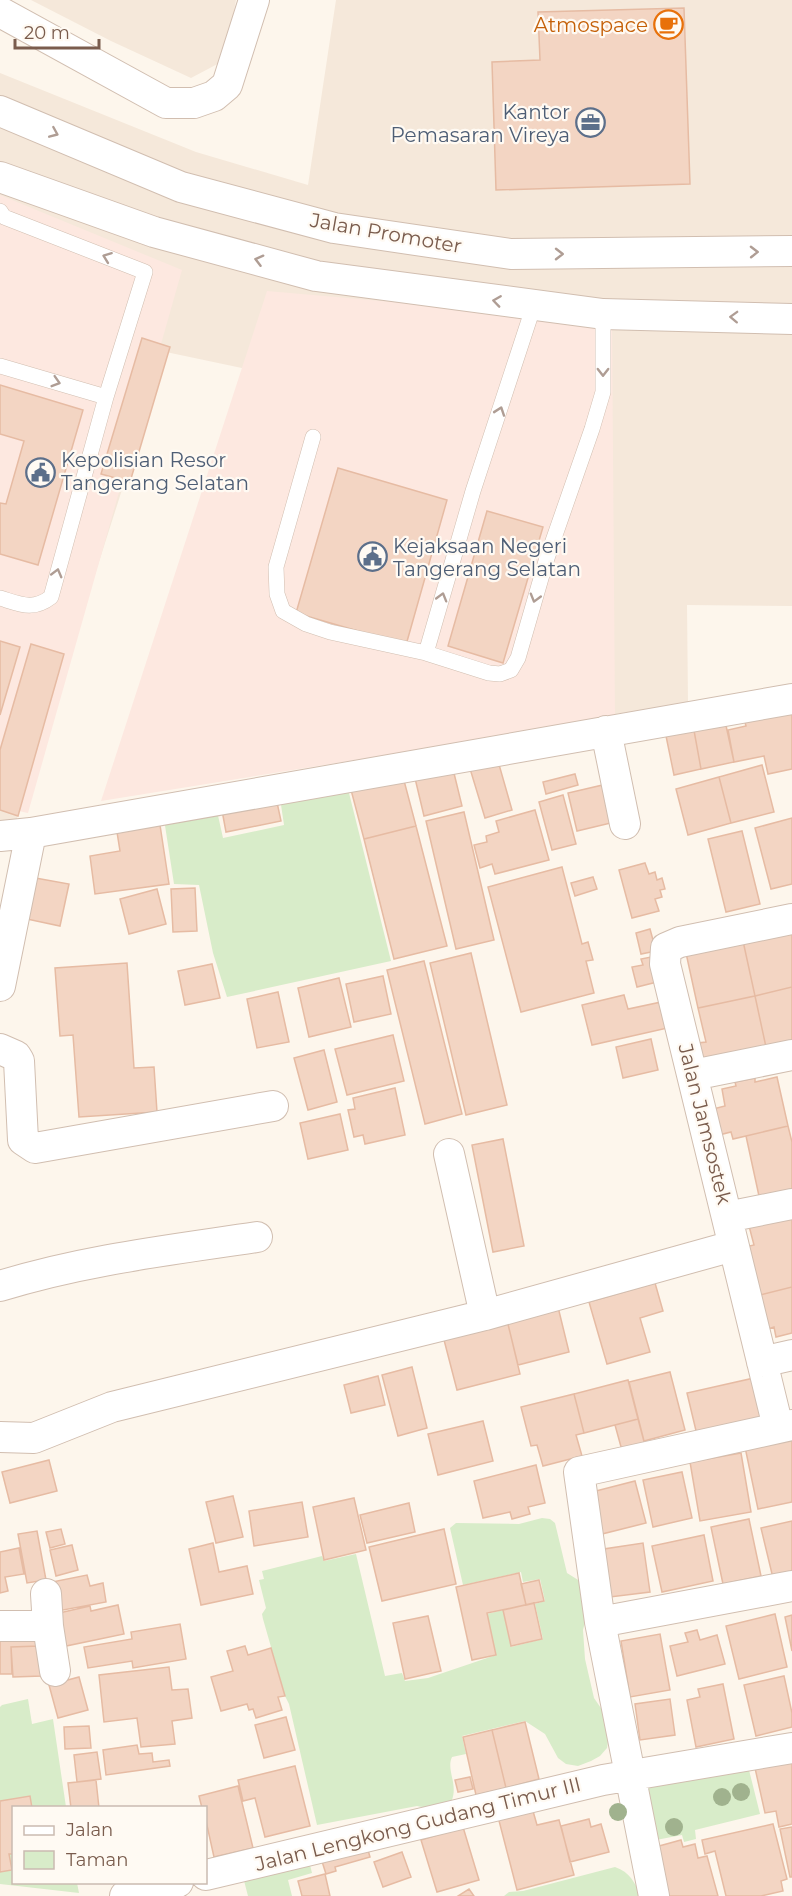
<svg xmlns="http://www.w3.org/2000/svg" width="792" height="1896" font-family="Montserrat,sans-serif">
<rect width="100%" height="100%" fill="#fdf6ec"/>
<path fill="#f5e8da" d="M31 0H236L225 60 191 78 111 41Z
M336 0H792V606L687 605 688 703 119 790 256 371 166 352 12 834 0 835V73L196 152 308 185Z"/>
<path fill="#fde8e0" d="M0 195 182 270 28 813 0 807Z
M267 291 612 321 615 718 101 801Z"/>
<path fill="#d8ecc9" d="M347 785 391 961 227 997 213 953 199 885 174 884 164 819 217 811 223 838 284 825 280 798Z
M542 1518 550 1519 555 1523 567 1573 583 1583 588 1610 583 1630 585 1659 594 1698 605 1714 610 1729 607 1748 600 1756 591 1761 578 1766 566 1764 558 1758 545 1734 525 1721 462 1736 466 1754 452 1757C446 1770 458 1783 452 1800 442 1804 427 1809 417 1806L317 1825 289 1704 285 1696 263 1619 262 1614 266 1608 259 1580 264 1579 262 1571 322 1556 324 1561 356 1554 385 1676 402 1673 405 1681 428 1678 496 1655 487 1614 503 1610 511 1647 543 1639 535 1604 545 1601 540 1579 523 1582 521 1572 463 1585 450 1528 456 1523 519 1524Z
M28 1699 32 1724 53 1719 66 1807H32L0 1801V1707L2 1705Z
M749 1770 760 1814 695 1830 696 1839 684 1842 682 1835 656 1840 648 1787Z
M9 1854H13L14 1882 77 1883 79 1893 0 1884V1872L12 1869Z
M308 1857 312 1873 288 1880 292 1896H248L242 1873Z
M615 1867C630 1872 635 1883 641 1896H504L509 1892 523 1891Z"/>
<path fill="#f3d5c3" stroke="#e6bba3" stroke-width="1.5" d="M684 8 690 184 496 190 492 62 540 60 538 12Z
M142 338 170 347 130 482 101 474Z
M0 385 83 410 38 565 0 554V503L6 504 24 441 0 434Z
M338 468 447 500 406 645 296 613Z
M487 511 543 527 503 663 448 646Z
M0 641 20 647 0 715Z
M31 644 64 654 18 816 0 810V750Z
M792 700V769L768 774 764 756 734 762 728 730 746 726 742 711Z
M723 712 734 762 701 769 693 725Z
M693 725 701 769 674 775 665 731Z
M496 754 512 810 485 818 468 762Z
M452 765 462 806 424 816 414 774Z
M762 765 774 812 731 823 719 777Z
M402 773 416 826 364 839 350 786Z
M575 774 578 785 546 794 543 782Z
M719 777 731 823 688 835 676 789Z
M607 784 615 822 577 831 568 793Z
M275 793 281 821 226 832 221 805Z
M563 795 576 844 552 850 539 802Z
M535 810 549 860 495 874 492 864 480 868 474 845 487 842 486 836 499 832 496 821Z
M464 812 494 940 456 949 426 821Z
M792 818V884L771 889 755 828Z
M160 825 169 884 95 894 90 856 120 851 117 832Z
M416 826 447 946 394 959 364 839Z
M742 831 760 904 726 912 708 839Z
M645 863 649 874 655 872 657 880 662 878 665 889 660 890 662 897 655 899 659 911 632 918 619 870Z
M562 867 582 944 588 942 593 960 586 961 594 993 521 1012 488 887Z
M30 877 69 884 60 926 22 918Z
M593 877 597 889 575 896 571 883Z
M195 888 197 931 173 932 171 889Z
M157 889 166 924 129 934 120 899Z
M650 929 656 951 641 954 636 933Z
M792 931V987L755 996 743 941Z
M743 941 755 996 698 1008 686 953Z
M471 953 507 1105 466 1115 430 963Z
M651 957 665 980 637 987 632 967 643 965 641 959Z
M424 961 462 1114 425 1124 387 970Z
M127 963 134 1068 154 1067 157 1112 79 1117 73 1035 60 1036 55 968Z
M212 964 220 998 185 1005 178 971Z
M383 976 391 1014 354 1022 346 984Z
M339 978 351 1027 309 1037 298 988Z
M792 987V1042L766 1047 755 996Z
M278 992 289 1042 257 1048 247 999Z
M624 995 628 1009 666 1001 672 1027 592 1045 582 1005Z
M755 996 766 1047 702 1061 698 1043 706 1042 698 1008Z
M393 1035 404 1081 347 1095 335 1049Z
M651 1039 658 1070 623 1078 616 1047Z
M324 1050 337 1102 308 1110 294 1058Z
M777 1077 788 1126 733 1139 731 1132 719 1135 713 1109 725 1106 722 1089 736 1086 735 1082 755 1078V1082Z
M395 1088 405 1135 365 1144 363 1135 354 1137 348 1110 355 1109 353 1098Z
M340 1114 348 1150 308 1159 300 1123Z
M788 1126 792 1142V1189L759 1196 746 1136Z
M503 1139 524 1246 493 1252 472 1145Z
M792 1215V1287L756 1296 745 1247 754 1245 749 1226Z
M655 1283 663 1311 640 1318 650 1352 607 1364 589 1302Z
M792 1287V1333L776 1337 774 1327 765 1330 756 1296Z
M558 1307 569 1352 518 1365 507 1320Z
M507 1320 520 1374 457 1390 443 1336Z
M412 1367 427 1428 398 1436 382 1375Z
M670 1372 685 1430 644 1441 629 1382Z
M378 1376 385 1405 351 1413 344 1385Z
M754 1378 765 1423 698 1439 687 1393Z
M628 1380 638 1419 584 1433 574 1394Z
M574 1394 584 1433 576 1435 582 1456 543 1466 537 1445 531 1446 521 1407Z
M638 1419 646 1449 623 1454 615 1425Z
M483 1421 493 1461 438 1475 428 1434Z
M792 1437V1502L758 1509 745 1447Z
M741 1453 751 1512 700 1521 690 1462Z
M49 1460 57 1491 10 1503 2 1472Z
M536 1465 545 1503 528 1507 530 1514 512 1519 510 1512 483 1518 474 1481Z
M682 1472 692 1518 653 1527 643 1480Z
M635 1481 646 1523 598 1535 588 1493Z
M233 1496 243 1537 216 1543 206 1502Z
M354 1498 366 1550 324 1560 313 1507Z
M302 1502 308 1537 254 1546 249 1511Z
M409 1503 415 1532 367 1543 360 1515Z
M749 1519 761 1576 723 1584 711 1527Z
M792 1521V1574L773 1578 761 1528Z
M61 1529 65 1544 50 1548 46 1532Z
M444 1529 456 1584 382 1601 369 1547Z
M37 1531 46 1580 27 1583 18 1534Z
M704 1535 713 1581 662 1592 652 1546Z
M213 1543 219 1572 247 1566 253 1594 201 1605 189 1549Z
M643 1543 650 1592 610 1597 604 1549Z
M72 1545 78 1570 56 1576 50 1550Z
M19 1548 24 1574 5 1577 8 1591 0 1593V1552Z
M519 1573 526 1605 487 1613 496 1655 472 1660 456 1587Z
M87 1575 90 1586 103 1583 106 1602 58 1611 52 1582Z
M539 1580 544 1601 526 1605 521 1584Z
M534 1603 542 1639 511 1646 503 1610Z
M118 1605 124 1634 66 1646 59 1613 90 1606 91 1611Z
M775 1614 787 1667 739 1679 726 1626Z
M792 1615V1651L785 1617Z
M428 1616 441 1671 405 1679 393 1623Z
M180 1624 186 1659 133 1668 132 1661 88 1668 84 1647 132 1639 131 1632Z
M45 1629 39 1646 11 1647 12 1674H0V1630Z
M697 1630 700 1640 717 1635 725 1664 677 1676 670 1646 688 1642 685 1633Z
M660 1634 670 1690 630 1697 621 1641Z
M39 1646 42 1676 13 1677 11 1647Z
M245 1646 248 1655 271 1648 285 1696 278 1697 282 1710 256 1718 253 1709 249 1710 247 1704 221 1711 211 1677 233 1671 227 1651Z
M169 1667 172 1690 188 1689 192 1718 172 1721 175 1744 141 1747 137 1718 104 1722 99 1675Z
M784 1676 792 1713V1727L756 1736 744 1685Z
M79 1677 88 1710 58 1718 49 1685Z
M723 1684 734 1739 696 1747 687 1700 700 1697 698 1689Z
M670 1699 675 1735 640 1740 635 1704Z
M286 1717 295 1750 264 1758 255 1725Z
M525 1722 539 1779 506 1788 492 1730Z
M89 1726 91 1748 65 1749 64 1727Z
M492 1730 506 1788 476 1795 463 1737Z
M137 1745 139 1754 152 1753 153 1762 169 1760 170 1766 106 1775 103 1750Z
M97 1752 101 1779 77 1782 74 1755Z
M753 1759 792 1761V1824L779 1827 776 1811 765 1813Z
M295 1766 310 1826 265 1837 255 1798 243 1801 238 1780Z
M470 1777 473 1789 458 1792 455 1780Z
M96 1780 99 1808H71L68 1783Z
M238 1786 253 1848 214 1857 206 1821V1808H202L199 1796Z
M30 1796 32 1808H14V1854H9L12 1870 0 1872V1801Z
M531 1804 537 1825 559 1820 574 1875 517 1890 497 1813Z
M589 1819 591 1827 601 1824 609 1852 570 1862 561 1826Z
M773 1824 787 1879 781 1881 783 1891 761 1896H726L715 1851 705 1854 702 1840Z
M463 1827 479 1880 437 1892 421 1840Z
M792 1827V1877H790L780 1829Z
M681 1840 683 1847 695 1844 698 1858 707 1856 718 1896H661L648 1849Z
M366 1843 370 1857 335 1867 336 1871 326 1874 320 1855Z
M402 1852 411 1877 383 1887 374 1862Z
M325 1874 330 1896H302L298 1881Z
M469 1889 474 1896H458Z"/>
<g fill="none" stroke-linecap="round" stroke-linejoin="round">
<defs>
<path id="service" d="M0 211 4 217 145 272 106 397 0 366
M313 437 276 567 277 594 283 611 306 624 330 632 426 653 489 673 500 674 511 670 518 658 546 561 592 429 603 392V314
M0 598C20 604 33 611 51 597L106 397
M426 653 473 491 534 305"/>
<path id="minor" d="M0 12 166 103H194L214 96 227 85 254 0
M0 111 181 187 334 228 511 254 792 251
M0 177 154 232 316 276 603 314 792 319
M606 731 625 824
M0 836 31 833 792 699
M0 986 31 833
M0 1049 16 1056 19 1061 23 1140 35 1148 273 1106
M693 1075 792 1055
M449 1154 485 1315
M727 1217 792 1204
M0 1286C83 1260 171 1250 257 1237
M762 1362 792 1355
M778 1427 665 964 666 948 680 942 792 919
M0 1437 34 1438 112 1407 485 1315 733 1246
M600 1622 792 1586
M0 1626H48L46 1594
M48 1626 55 1671
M206 1875 603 1780 792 1748
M125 1896 178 1882
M654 1896 600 1622 579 1472 792 1425"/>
</defs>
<use href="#service" stroke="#d1beb0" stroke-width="16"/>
<use href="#minor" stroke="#d1beb0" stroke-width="32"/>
<use href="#service" stroke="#fff" stroke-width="15"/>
<use href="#minor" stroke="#fff" stroke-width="30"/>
</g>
<g fill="#a0b28e">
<circle cx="741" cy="1792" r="9"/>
<circle cx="722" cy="1797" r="9"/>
<circle cx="618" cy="1812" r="9"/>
<circle cx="674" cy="1827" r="9"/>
</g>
<defs><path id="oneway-chevron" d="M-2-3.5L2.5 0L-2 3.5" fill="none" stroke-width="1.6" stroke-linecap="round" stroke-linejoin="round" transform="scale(1.5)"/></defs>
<g stroke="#af9d94">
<use href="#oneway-chevron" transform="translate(54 133) rotate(23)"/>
<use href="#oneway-chevron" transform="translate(754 252) rotate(-1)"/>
<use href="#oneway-chevron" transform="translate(559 254)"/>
<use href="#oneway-chevron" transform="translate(107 257) rotate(-159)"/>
<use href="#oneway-chevron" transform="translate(259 260) rotate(-165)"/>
<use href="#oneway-chevron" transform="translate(497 301) rotate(-172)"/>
<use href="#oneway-chevron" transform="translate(734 317) rotate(-178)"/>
<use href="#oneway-chevron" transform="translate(603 372) rotate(90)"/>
<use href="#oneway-chevron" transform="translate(56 382) rotate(17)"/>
<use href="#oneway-chevron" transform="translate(500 411) rotate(-71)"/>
<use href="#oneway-chevron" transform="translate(57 573) rotate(-75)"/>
<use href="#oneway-chevron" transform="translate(442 597) rotate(-74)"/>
<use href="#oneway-chevron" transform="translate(535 598) rotate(106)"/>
</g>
<defs>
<symbol id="cafe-ring" viewBox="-11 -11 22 22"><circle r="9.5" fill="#fffaf3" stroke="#e8710a" stroke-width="1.5"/><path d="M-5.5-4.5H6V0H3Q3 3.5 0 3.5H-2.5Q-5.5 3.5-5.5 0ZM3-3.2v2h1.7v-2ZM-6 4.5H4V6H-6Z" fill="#e8710a"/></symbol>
<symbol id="office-ring" viewBox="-11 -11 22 22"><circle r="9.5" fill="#fffaf3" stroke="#5c6f8a" stroke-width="1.5"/><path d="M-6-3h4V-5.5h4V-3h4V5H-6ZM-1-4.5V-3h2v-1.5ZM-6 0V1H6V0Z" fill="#5c6f8a"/></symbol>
<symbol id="civic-ring" viewBox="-11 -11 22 22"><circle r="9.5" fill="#fffaf3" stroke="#5c6f8a" stroke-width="1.5"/><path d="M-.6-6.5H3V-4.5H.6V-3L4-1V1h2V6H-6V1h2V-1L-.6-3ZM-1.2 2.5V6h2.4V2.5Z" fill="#5c6f8a"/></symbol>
</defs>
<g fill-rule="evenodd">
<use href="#cafe-ring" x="652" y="8" width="33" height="33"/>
<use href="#office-ring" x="574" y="106" width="33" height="33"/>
<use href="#civic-ring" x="24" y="456" width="33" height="33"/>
<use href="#civic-ring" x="356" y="540" width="33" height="33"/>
</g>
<g text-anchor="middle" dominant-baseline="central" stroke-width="4.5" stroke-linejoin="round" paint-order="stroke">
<g font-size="20" fill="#c56008" stroke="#fffaf3" text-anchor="end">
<text x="648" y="25">Atmospace</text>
</g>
<g font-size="20" fill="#4e5e75" stroke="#fffaf3" text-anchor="start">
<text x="570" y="112" text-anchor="end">Kantor<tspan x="570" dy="23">Pemasaran Vireya</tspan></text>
<text x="61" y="460">Kepolisian Resor<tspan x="61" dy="23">Tangerang Selatan</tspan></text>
<text x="393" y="546">Kejaksaan Negeri<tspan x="393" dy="23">Tangerang Selatan</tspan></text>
</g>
<g font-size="20" fill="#7a5c4d" stroke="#fffaf3">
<text transform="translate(386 233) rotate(10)">Jalan Promoter</text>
<text transform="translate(705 1124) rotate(76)">Jalan Jamsostek</text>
<text transform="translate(418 1824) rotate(-14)">Jalan Lengkong Gudang Timur III</text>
</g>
</g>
<rect x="12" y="1806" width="195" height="78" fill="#fffaf3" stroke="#cabbb1" stroke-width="1.5"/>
<rect x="24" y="1826" width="30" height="9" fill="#ffffff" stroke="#cabbb1" stroke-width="1.5"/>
<text x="66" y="1836" font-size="18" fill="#7a5c4d">Jalan</text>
<rect x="24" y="1851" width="30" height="18" fill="#d8ecc9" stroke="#cabbb1" stroke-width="1.5"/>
<text x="66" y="1866" font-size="18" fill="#7a5c4d">Taman</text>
<path d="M15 39v9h84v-9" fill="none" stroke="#7a5c4d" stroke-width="3"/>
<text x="24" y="39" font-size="18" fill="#7a5c4d" stroke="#fffaf3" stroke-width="4.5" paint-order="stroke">20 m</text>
</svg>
